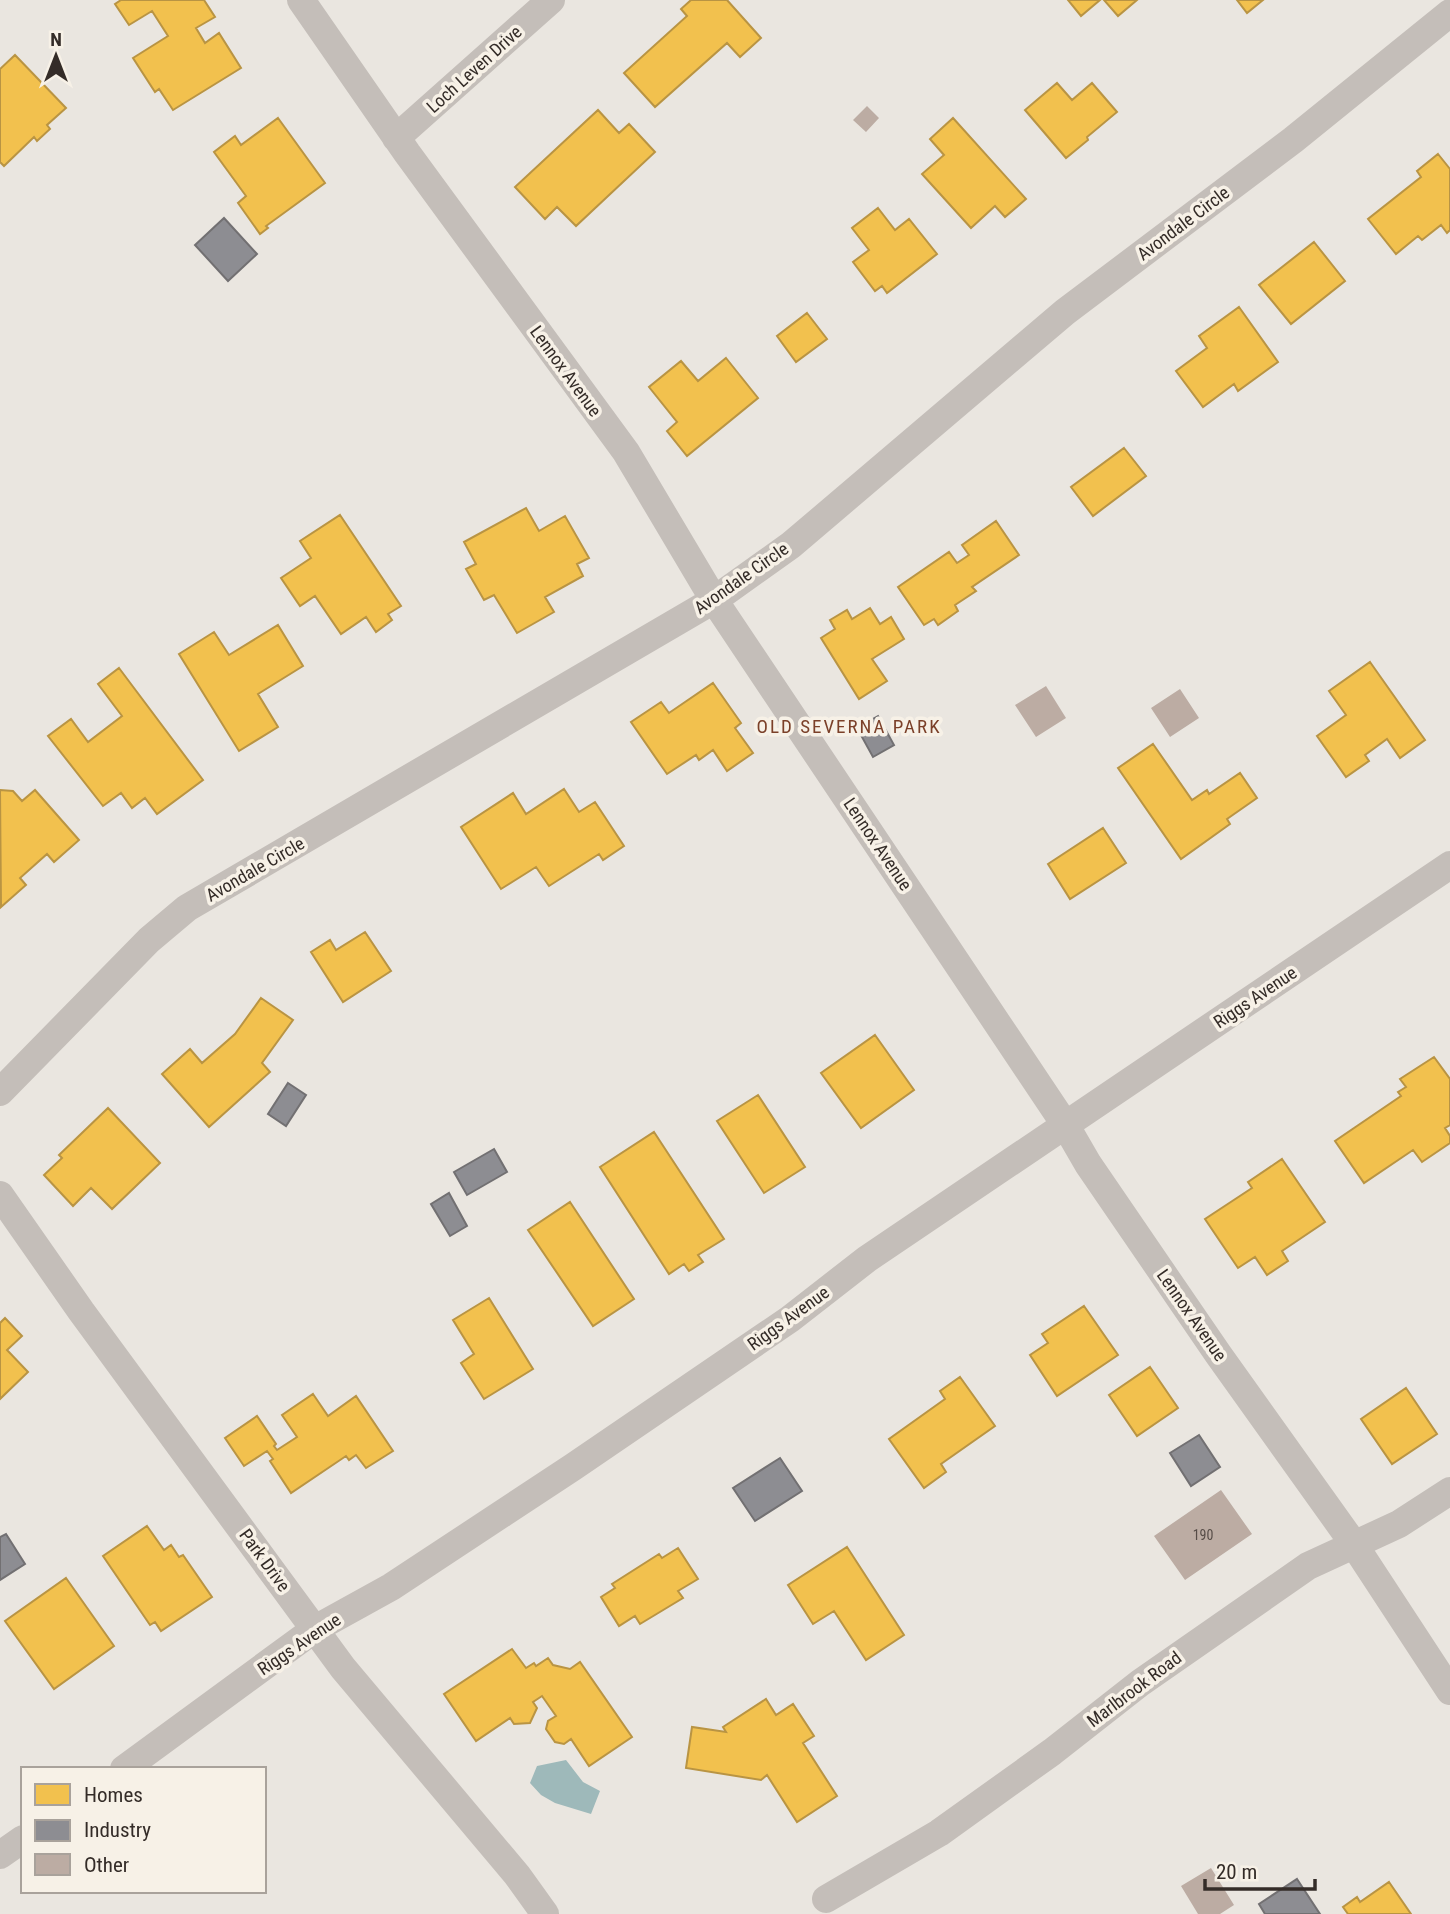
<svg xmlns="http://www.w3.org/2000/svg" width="1450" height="1914" font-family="'Roboto Condensed',sans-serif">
<rect width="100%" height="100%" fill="#eae6e0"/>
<path fill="#9eb9ba" d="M566 1760 583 1782 600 1791 591 1814 555 1803 541 1795 530 1783 537 1766Z"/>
<path fill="#f2c14e" stroke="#b99443" stroke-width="2" d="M121 0H204L215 17 196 28 205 43 219 33 241 68 173 110 159 89 155 92 133 58 168 36 152 11 129 25 115 4Z
M691 0H727L761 38 740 57 727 43 655 107 624 73 687 16 681 9Z
M1068 0H1100L1081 16Z
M1104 0H1137L1118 16Z
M1237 0H1263L1247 13Z
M15 55 66 108 47 125 50 129 37 141 34 137 4 166 0 162V69Z
M1057 83 1072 100 1092 83 1117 112 1087 137 1088 140 1066 158 1025 110Z
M598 110 619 133 629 124 655 152 576 226 557 207 545 219 515 187Z
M278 118 325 183 266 226 268 228 260 234 238 203 246 196 214 152 235 136 241 145Z
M953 118 1026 199 1005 217 995 206 971 228 922 174 944 155 930 139Z
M1438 154 1450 169V230L1447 233 1441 225 1422 240 1418 236 1396 254 1368 219 1421 177 1417 171Z
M878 208 895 230 909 219 937 254 887 293 882 286 875 291 853 262 869 250 852 228Z
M1314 242 1345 281 1291 324 1259 285Z
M1239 307 1278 362 1238 391 1234 384 1203 407 1176 371 1207 348 1199 336Z
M807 313 827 339 796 362 777 336Z
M726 358 758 398 687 456 667 431 677 422 649 387 681 361 698 381Z
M1124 448 1146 476 1093 516 1071 487Z
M526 508 539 531 565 516 589 558 577 564 583 576 545 597 554 612 517 633 494 595 484 600 466 569 476 564 464 542Z
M340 515 401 606 388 614 392 620 376 632 366 617 341 634 315 596 300 606 281 578 311 558 300 541Z
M996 521 1019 555 972 587 976 591 955 605 958 611 938 625 934 619 924 625 898 587 949 552 957 563 969 555 962 545Z
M870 608 880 624 891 617 904 639 872 659 887 681 859 699 821 638 835 629 830 620 847 610 852 619Z
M278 625 303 666 258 694 278 727 239 751 179 654 214 632 229 655Z
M1370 662 1425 740 1400 758 1387 739 1365 755 1369 761 1346 777 1317 736 1346 715 1329 691Z
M119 668 203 780 157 814 145 798 132 808 121 793 103 806 48 736 71 719 88 742 122 716 98 684Z
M713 683 741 723 735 728 753 753 727 771 713 750 699 760 696 755 667 774 631 722 661 702 669 713Z
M1153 744 1192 800 1207 790 1209 794 1240 773 1257 798 1227 819 1230 824 1181 859 1118 768Z
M564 789 579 812 595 802 624 846 603 860 599 854 549 886 536 867 501 889 461 827 513 793 526 814Z
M0 790 13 791 22 801 35 790 79 840 54 862 47 854 20 878 26 885 1 907Z
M1103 828 1126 863 1070 899 1048 864Z
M365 932 391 971 343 1002 311 952 330 940 336 950Z
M261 998 293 1020 262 1063 270 1072 209 1127 162 1074 190 1049 202 1063 235 1034Z
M875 1035 914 1090 861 1128 821 1073Z
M1434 1057 1450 1079V1125L1445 1128 1450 1136V1143L1422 1162 1413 1150 1364 1183 1335 1141 1401 1096 1398 1092 1406 1087 1400 1079Z
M758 1095 805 1167 764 1193 717 1121Z
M108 1108 160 1163 112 1209 91 1188 73 1206 44 1175 62 1158 59 1155Z
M654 1132 724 1239 698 1255 703 1262 689 1271 684 1264 669 1274 600 1167Z
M1282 1159 1325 1222 1282 1251 1288 1261 1267 1275 1255 1257 1238 1268 1205 1219 1252 1188 1248 1182Z
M570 1202 634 1299 593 1326 528 1230Z
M489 1298 533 1369 484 1399 461 1363 474 1354 453 1320Z
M1084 1306 1118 1355 1057 1396 1030 1355 1048 1343 1042 1334Z
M5 1318 22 1336 7 1350 28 1372 0 1399V1323Z
M1150 1367 1178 1408 1137 1436 1109 1395Z
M960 1377 995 1426 941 1464 946 1472 924 1488 889 1439 945 1399 940 1391Z
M1406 1388 1437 1434 1392 1464 1361 1419Z
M313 1394 328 1416 356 1396 393 1451 366 1468 356 1455 349 1460 346 1456 291 1493 270 1461 273 1459 267 1451 244 1466 225 1438 257 1416 276 1444 274 1446 277 1450 297 1437 282 1415Z
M147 1526 164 1550 171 1545 179 1557 183 1555 212 1597 161 1631 155 1622 150 1625 103 1556Z
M847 1547 904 1635 866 1660 834 1611 813 1624 788 1585Z
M678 1548 698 1579 678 1591 683 1598 640 1624 635 1616 619 1626 601 1597 615 1588 612 1584 659 1554 662 1558Z
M66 1578 114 1646 54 1689 5 1621Z
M512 1649 526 1668 534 1663 536 1666 548 1658 553 1665 570 1669 580 1662 632 1737 589 1766 571 1739 564 1744 555 1742 546 1729 548 1721 556 1716 542 1696 533 1702 537 1708 530 1723 514 1724 510 1718 476 1741 444 1694Z
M766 1699 776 1715 793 1704 814 1736 803 1743 837 1796 797 1822 767 1775 761 1780 686 1768 692 1727 726 1732 723 1727Z
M1389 1882 1411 1914H1348L1343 1907 1357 1897 1360 1902Z"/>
<path fill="#8d8d92" stroke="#727072" stroke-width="2" d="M224 218 257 254 228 281 195 245Z
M878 716 894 745 873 757 857 728Z
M288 1083 306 1095 286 1126 268 1114Z
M494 1149 507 1172 467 1195 454 1172Z
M449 1193 467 1226 450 1236 431 1204Z
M1199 1435 1220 1467 1191 1486 1170 1453Z
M780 1458 802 1491 755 1521 733 1488Z
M6 1534 25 1564 0 1580V1537Z
M1297 1879 1320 1914H1265L1259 1904Z"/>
<path fill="#bcaca3" d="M867 106 879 118 866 132 853 120Z
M1046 686 1066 718 1036 737 1015 705Z
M1180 689 1199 718 1170 737 1151 708Z
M1221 1490 1252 1534 1185 1580 1154 1536Z
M1211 1868 1234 1905 1220 1914H1198L1181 1886Z"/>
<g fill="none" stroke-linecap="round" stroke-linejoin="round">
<path stroke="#c4beb9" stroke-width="28" d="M301 0 407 153 626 452 714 600 1066 1126 1088 1164 1218 1354 1353 1543 1450 1691
M396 138 551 0
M0 1092 149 940 187 908 714 600 791 545 1065 312 1293 140 1450 13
M0 1195 81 1311 343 1668 517 1875 545 1914
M124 1769 315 1629 391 1587 573 1467 790 1319 867 1259 1450 865
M0 1855 23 1839
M826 1899 939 1833 1052 1752 1140 1683 1308 1566 1399 1524 1450 1491"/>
</g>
<g text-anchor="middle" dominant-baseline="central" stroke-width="7" stroke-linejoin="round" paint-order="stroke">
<g font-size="14" fill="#564c47">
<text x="1203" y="1535">190</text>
</g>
<g font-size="18" fill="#342c28" stroke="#f7f1e7">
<text transform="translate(474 69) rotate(-42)">Loch Leven Drive</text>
<text transform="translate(1183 223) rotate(-37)">Avondale Circle</text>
<text transform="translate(566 371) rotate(54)">Lennox Avenue</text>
<text transform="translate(741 578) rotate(-35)">Avondale Circle</text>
<text transform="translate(878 844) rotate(56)">Lennox Avenue</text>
<text transform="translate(255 869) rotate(-30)">Avondale Circle</text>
<text transform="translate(1255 997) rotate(-34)">Riggs Avenue</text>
<text transform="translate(1192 1315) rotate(55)">Lennox Avenue</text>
<text transform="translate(788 1318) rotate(-36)">Riggs Avenue</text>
<text transform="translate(265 1560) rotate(54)">Park Drive</text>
<text transform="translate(299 1644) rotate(-34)">Riggs Avenue</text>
<text transform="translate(1134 1689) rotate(-37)">Marlbrook Road</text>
</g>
<g font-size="19" letter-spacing="2" fill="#7b4029" stroke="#f7f1e7">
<text x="849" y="726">OLD SEVERNA PARK</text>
</g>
</g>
<rect x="21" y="1767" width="245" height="126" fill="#f7f1e7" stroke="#a9a29b" stroke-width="2"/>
<rect x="35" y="1784" width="35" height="21" fill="#f2c14e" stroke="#a9a29b" stroke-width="2"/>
<text x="84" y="1802" font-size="21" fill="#342c28">Homes</text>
<rect x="35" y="1820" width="35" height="21" fill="#8d8d92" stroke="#a9a29b" stroke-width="2"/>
<text x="84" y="1837" font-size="21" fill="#342c28">Industry</text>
<rect x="35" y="1854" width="35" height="21" fill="#bcaca3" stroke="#a9a29b" stroke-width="2"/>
<text x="84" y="1872" font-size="21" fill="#342c28">Other</text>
<g transform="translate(56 56)" stroke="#f7f1e7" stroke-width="5" paint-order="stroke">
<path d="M0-5L12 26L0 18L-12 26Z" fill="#342c28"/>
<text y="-10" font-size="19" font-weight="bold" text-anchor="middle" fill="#342c28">N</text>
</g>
<path d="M1205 1879v10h110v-10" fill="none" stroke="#342c28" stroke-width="3.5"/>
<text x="1216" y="1879" font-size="21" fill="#342c28" stroke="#f7f1e7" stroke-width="5" paint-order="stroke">20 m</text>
</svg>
